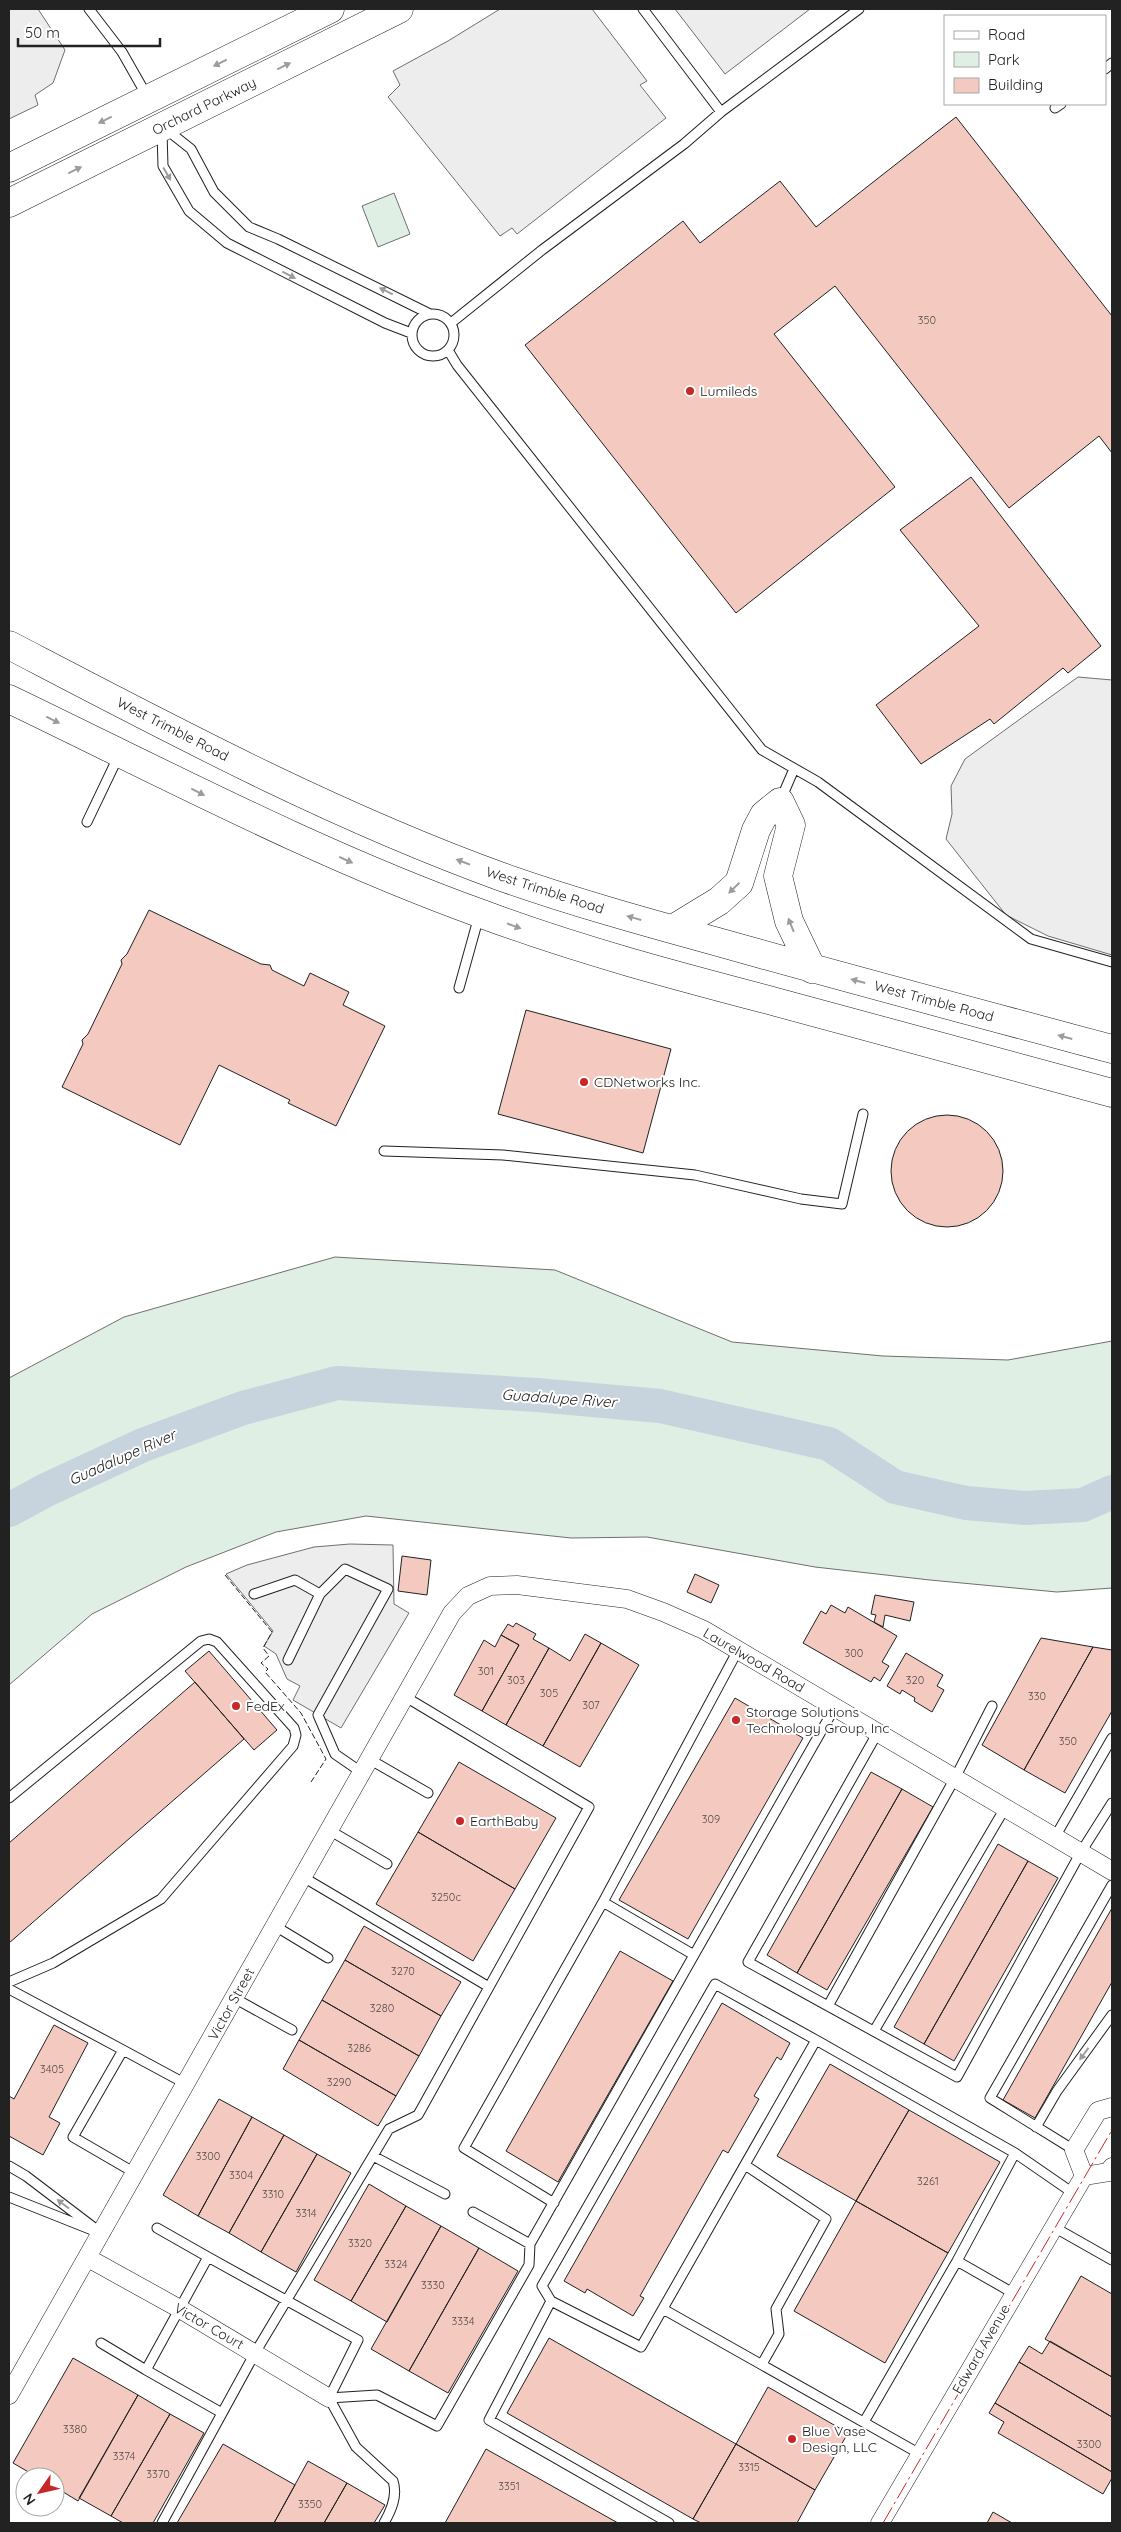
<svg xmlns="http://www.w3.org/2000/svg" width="1121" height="2532" font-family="Quicksand,sans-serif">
<rect width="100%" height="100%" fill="#fff"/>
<path fill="#e0efe3" stroke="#6f6f6f" d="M394 193 410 234 378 247 362 206Z
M335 1257 555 1270 732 1342 883 1356 1008 1360 1112 1341V1588L1057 1592 930 1580 815 1567 647 1537 571 1538 366 1516 276 1532 186 1567 92 1614 9 1685V1378L124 1317Z"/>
<path fill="#ededed" stroke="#6f6f6f" d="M9 9H38L65 50 53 83 35 95 38 105 9 119Z
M500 9H592L647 81 640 85 666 118 517 234 512 228 500 236 388 97 400 85 393 71 448 41Z
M675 9H810L725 74Z
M1078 677 1112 680V955L1048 936 1006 915 946 839 952 814 951 786 965 759Z
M350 1544 393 1545 394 1604 409 1613 341 1728 293 1700 300 1686 287 1679 276 1654 264 1646 273 1631 226 1574 247 1565 314 1547Z"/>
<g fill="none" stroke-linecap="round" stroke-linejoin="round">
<path stroke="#c7d3dd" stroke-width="34" d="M9 1510 46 1490 143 1445 243 1408 337 1383 537 1395 660 1406 829 1444 895 1487 966 1503 1025 1508 1083 1505 1112 1492"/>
</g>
<path fill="#f3c9c0" stroke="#222" d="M956 117 1112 316V453L1099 436 1009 508 835 286 774 334 895 487 736 613 525 345 683 221 700 243 780 181 816 227Z
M971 477 1101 646 1068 673 1063 668 994 724 990 719 921 764 876 705 979 626 900 530Z
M149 910 261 964 270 965 272 970 304 986 310 973 349 992 343 1005 385 1026 336 1126 288 1103 290 1100 219 1065 180 1145 62 1087 83 1044 82 1040 88 1034 122 964 121 960 127 954Z
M526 1010 671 1049 643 1153 498 1114Z
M891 1171a56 56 0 1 1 112 0a56 56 0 1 1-112 0Z
M402 1556 431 1560 427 1595 398 1591Z
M695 1574 719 1585 711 1603 687 1592Z
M875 1595 914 1602 910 1621 885 1615 883 1627 874 1622 876 1615 871 1614Z
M831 1605 845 1613 848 1607 897 1636 882 1662 889 1666 880 1681 874 1677 871 1682 803 1643 821 1611 826 1614Z
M516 1623 536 1634 533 1639 549 1648 506 1725 482 1711 519 1645 501 1635 508 1624 513 1627Z
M585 1634 601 1643 543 1746 506 1725 549 1648 570 1661Z
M501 1635 519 1645 482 1711 454 1695 484 1640 495 1647Z
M1041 1638 1093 1647 1024 1770 982 1745Z
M601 1643 639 1665 580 1767 543 1746Z
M1093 1647 1112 1650V1711L1065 1793 1024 1770Z
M209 1651 277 1730 254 1750 185 1671Z
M906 1653 943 1675 937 1686 944 1690 932 1712 914 1701 915 1698 902 1690 900 1694 887 1686Z
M195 1682 244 1739 9 1943V1843Z
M735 1698 803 1738 688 1939 619 1900Z
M459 1762 556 1818 515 1889 418 1832Z
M871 1772 902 1789 797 1973 767 1955Z
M902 1789 933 1807 827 1990 797 1973Z
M418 1832 515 1889 473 1961 376 1904Z
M998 1844 1028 1861 924 2044 894 2027Z
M1028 1861 1058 1878 954 2061 924 2044Z
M1112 1908V1982L1035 2118 1003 2100Z
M364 1926 461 1982 441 2016 345 1960Z
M620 1951 673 1981 558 2182 506 2151Z
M345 1960 441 2016 419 2056 322 2000Z
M322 2000 419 2056 396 2096 299 2040Z
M722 2003 790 2043 781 2060 777 2057 754 2096 759 2099 728 2153 723 2150 640 2296 644 2298 633 2316 587 2289 585 2293 564 2281Z
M54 2025 88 2043 49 2117 60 2123 43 2155 9 2136V2096L14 2099Z
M299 2040 396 2096 378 2126 283 2069Z
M830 2064 909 2110 856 2201 777 2156Z
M219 2099 252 2117 198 2216 163 2195Z
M909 2110 1000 2162 948 2253 856 2201Z
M252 2117 284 2135 229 2233 198 2216Z
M284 2135 317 2154 261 2252 229 2233Z
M317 2154 351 2173 296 2272 261 2252Z
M369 2184 406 2206 351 2301 314 2280Z
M856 2201 948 2253 885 2363 794 2311Z
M406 2206 441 2226 387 2322 351 2301Z
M441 2226 479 2248 409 2371 371 2349Z
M479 2248 518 2271 448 2393 409 2371Z
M1081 2276 1112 2294V2377L1045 2339Z
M549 2338 736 2444 693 2519 507 2413Z
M1050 2341 1112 2377V2417L1019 2362 1029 2346 1042 2354Z
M73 2358 138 2395 78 2501 55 2487V2477H37L13 2463Z
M1019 2362 1112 2417V2472L995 2403Z
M768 2387 848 2433 815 2490 736 2444Z
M138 2395 170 2414 111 2516 79 2498Z
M995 2403 1112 2472V2478L1103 2494 998 2433 1004 2422 989 2413Z
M170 2414 204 2433 153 2523H123L111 2516Z
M223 2444 295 2485 274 2523H177Z
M736 2444 815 2490 797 2523H701L693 2519Z
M486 2449 618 2523H445Z
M308 2461 347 2483 324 2523H274Z
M347 2483 385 2505 374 2523H324Z
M993 2512 1012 2523H987Z"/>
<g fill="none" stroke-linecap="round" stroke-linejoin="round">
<defs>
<path id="lane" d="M89 9 122 52 147 96
M643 9 721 112
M1105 69 1112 63
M1055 108 1061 104
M167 130 191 149 214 192 249 227 278 239 430 314
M162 132 163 166 189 211 227 243 385 323 411 333
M412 335a21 21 0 1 1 42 0a21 21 0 1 1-42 0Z
M451 323 542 250 684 144 721 112 859 9
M448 350 457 365 762 750 818 782 1031 939 1112 962
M781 799 794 769
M87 822 119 755
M459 988 479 916
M384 1151 503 1155 695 1175 801 1199 842 1204 863 1114
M254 1594 295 1580 320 1594
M738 1650 603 1902 694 1955 835 1707
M288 1660 320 1594 345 1569 388 1589 318 1715 335 1754 361 1772
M878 1732 748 1962 957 2077 1081 1852 1112 1803
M369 1759 428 1793
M9 1798 201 1641 209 1639 217 1642 294 1728 296 1735 293 1746 161 1899 53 1963 9 1982
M329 1830 387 1864
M1055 1837 1112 1738
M303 1877 489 1987
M275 1926 328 1958
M9 1989 123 2050
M234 1998 292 2030
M828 2006 955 1778 992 1706
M874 2031 1005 1808
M1036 2127 1057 2091 1112 2015
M1074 2150 990 2098 1112 1885
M373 2156 445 2194
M745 2165 826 2219 776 2309 779 2334 762 2364
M9 2166 26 2176 101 2233
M135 2173 73 2137 123 2050 186 2084
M9 2197 92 2230
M554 2203 464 2148 603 1902
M473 2212 530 2244
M1052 2226 1112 2260
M157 2228 208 2257
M957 2261 1013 2293
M551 2301 542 2286 715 1984 816 2040
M663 2309 920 2454
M101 2343 146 2370 208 2257 358 2340 329 2398
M146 2370 222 2413
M329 2398 377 2395 437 2426 529 2265 530 2244 694 1955
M329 2398 356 2447 393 2481C398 2496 391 2511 384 2523
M864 2422 957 2261 1015 2153
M162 2523 255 2353 389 2129 418 2115 589 1807 404 1696
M669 2523 489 2420 551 2301 641 2347 816 2040 1015 2153 1073 2193"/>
<path id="street" d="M1084 2176 1074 2150 1098 2111 1112 2107
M88 2258 180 2309 329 2398
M9 2395 452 1613 468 1596 490 1586 517 1585 627 1599 663 1612 704 1630 1112 1871
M880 2523 1084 2176 1109 2172 1112 2167"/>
<path id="primary" d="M9 168 330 9
M9 203 399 9
M9 645C170 729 331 815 502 877 573 902 645 922 718 942 849 979 981 1014 1112 1049
M9 699C165 774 318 855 482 914 578 950 677 976 776 1002 888 1033 1000 1063 1112 1093
M673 929 719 901 739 883 756 830 764 815 780 802 791 825 778 876 789 921 812 969"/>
</defs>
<use href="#lane" stroke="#222" stroke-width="11"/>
<use href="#street" stroke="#222" stroke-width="19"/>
<use href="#primary" stroke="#222" stroke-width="29"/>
<use href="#lane" stroke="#fff" stroke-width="9"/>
<use href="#street" stroke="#fff" stroke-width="18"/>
<use href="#primary" stroke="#fff" stroke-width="28"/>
<path stroke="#222" stroke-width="1" stroke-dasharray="6 2.5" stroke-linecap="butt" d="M225 1575 272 1632 263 1648 269 1656 261 1663 268 1669 265 1672 301 1713 326 1759 311 1782"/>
<path stroke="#c62828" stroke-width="1" stroke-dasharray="18 4 2.5 4" stroke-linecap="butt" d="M883 2523 1112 2130"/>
</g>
<defs><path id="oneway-solid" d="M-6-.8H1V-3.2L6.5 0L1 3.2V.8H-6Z" transform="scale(1.25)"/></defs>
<g fill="#9c9c9c">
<use href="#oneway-solid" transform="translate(220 63) rotate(154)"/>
<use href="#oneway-solid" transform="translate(284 66) rotate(-26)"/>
<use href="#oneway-solid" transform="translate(105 120) rotate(154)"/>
<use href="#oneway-solid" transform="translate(75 170) rotate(-26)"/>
<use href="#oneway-solid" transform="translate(167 174) rotate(60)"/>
<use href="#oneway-solid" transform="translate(289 275) rotate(27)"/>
<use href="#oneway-solid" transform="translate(386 291) rotate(-154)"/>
<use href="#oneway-solid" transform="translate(53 720) rotate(26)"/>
<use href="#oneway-solid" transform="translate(198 792) rotate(27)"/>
<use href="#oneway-solid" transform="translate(346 860) rotate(24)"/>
<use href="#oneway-solid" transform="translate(463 862) rotate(-159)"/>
<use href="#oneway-solid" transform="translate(734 888) rotate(136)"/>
<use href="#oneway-solid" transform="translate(634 918) rotate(-164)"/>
<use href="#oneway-solid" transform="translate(791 925) rotate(-112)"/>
<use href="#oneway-solid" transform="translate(514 926) rotate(20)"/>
<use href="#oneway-solid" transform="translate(858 981) rotate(-165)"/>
<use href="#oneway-solid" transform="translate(1065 1037) rotate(-165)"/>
<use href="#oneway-solid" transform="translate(1084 2054) rotate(126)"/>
<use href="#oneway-solid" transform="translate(63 2204) rotate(-143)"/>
</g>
<g fill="#c62828" stroke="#fff" stroke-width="2">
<circle cx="690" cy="391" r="5"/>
<circle cx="584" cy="1082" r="5"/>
<circle cx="236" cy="1706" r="5"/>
<circle cx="736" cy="1720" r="5"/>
<circle cx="460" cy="1821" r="5"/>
<circle cx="792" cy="2439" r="5"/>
</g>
<g text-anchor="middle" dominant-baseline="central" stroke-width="4" stroke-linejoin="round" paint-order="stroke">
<g font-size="11" fill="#564c4a">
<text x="927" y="320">350</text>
<text x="854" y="1653">300</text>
<text x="486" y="1671">301</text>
<text x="516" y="1680">303</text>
<text x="915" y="1680">320</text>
<text x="549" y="1693">305</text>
<text x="1037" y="1696">330</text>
<text x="591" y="1705">307</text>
<text x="1068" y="1741">350</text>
<text x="711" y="1819">309</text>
<text x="446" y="1897">3250c</text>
<text x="403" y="1971">3270</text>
<text x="382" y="2008">3280</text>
<text x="359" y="2048">3286</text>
<text x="52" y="2069">3405</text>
<text x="339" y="2082">3290</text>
<text x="208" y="2156">3300</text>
<text x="241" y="2175">3304</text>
<text x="928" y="2181">3261</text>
<text x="273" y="2194">3310</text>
<text x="306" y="2213">3314</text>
<text x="360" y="2243">3320</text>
<text x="396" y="2264">3324</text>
<text x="433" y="2285">3330</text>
<text x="463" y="2321">3334</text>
<text x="75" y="2429">3380</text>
<text x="1089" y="2444">3300</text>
<text x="124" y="2456">3374</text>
<text x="749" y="2467">3315</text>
<text x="158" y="2474">3370</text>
<text x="509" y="2486">3351</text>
<text x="310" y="2504">3350</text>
</g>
<g font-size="14" fill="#222" stroke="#fff">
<text transform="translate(204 106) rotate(-26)">Orchard Parkway</text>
<text transform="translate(173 729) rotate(27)">West Trimble Road</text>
<text transform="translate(545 890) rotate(18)">West Trimble Road</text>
<text transform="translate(934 1001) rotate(15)">West Trimble Road</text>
<text transform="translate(754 1660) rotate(30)">Laurelwood Road</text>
<text transform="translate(231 2004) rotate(-61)">Victor Street</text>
<text transform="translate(209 2326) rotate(30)">Victor Court</text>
<text transform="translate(981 2349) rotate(-60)">Edward Avenue</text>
</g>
<g font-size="14" fill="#222" stroke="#fff" text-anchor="start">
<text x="700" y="391">Lumileds</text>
<text x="594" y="1082">CDNetworks Inc.</text>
<text x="246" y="1706">FedEx</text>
<text x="746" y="1712">Storage Solutions<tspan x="746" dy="16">Technology Group, Inc</tspan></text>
<text x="470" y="1821">EarthBaby</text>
<text x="802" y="2431">Blue Vase<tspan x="802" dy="16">Design, LLC</tspan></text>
</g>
<g font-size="15" font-style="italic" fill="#222" stroke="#fff">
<text transform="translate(559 1398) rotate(4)">Guadalupe River</text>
<text transform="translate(122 1457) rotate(-24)">Guadalupe River</text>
</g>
</g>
<rect width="1121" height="2532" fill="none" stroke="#222222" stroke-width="20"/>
<rect x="944" y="15" width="162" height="90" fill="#ffffff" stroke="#a7a7a7"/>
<rect x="954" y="31" width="25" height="8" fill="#ffffff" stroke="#a7a7a7"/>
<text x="988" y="40" font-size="15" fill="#222222">Road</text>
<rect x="954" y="52" width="25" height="15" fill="#e0efe3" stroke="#a7a7a7"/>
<text x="988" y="65" font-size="15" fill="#222222">Park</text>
<rect x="954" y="78" width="25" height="15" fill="#f3c9c0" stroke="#a7a7a7"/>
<text x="988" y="90" font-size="15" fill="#222222">Building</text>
<g transform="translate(40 2492) rotate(236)"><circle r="24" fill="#ffffff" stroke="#a7a7a7"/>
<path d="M0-4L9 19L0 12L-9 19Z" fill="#c62828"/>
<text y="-8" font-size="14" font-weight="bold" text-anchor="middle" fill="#222222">N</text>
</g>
<path d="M18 38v8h142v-8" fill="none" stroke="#222222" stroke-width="2.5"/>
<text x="25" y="38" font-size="15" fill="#222222" stroke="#ffffff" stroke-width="4" paint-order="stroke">50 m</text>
</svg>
